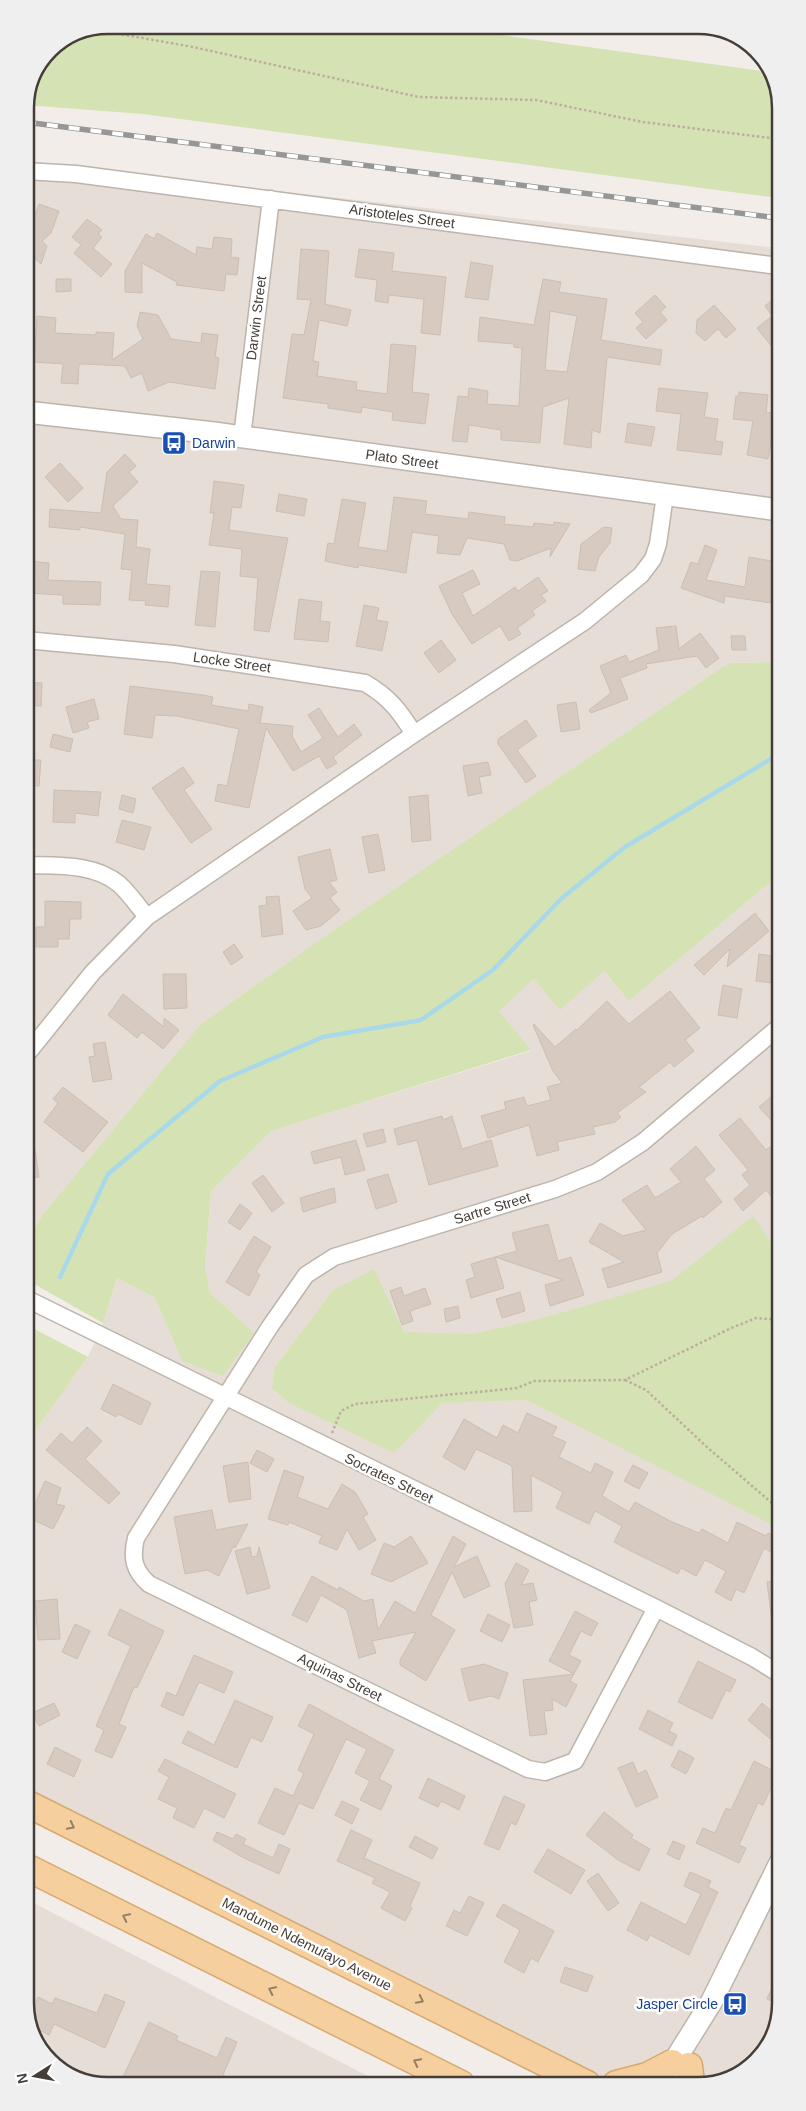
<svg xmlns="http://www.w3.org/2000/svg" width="806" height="2111" font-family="Arial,sans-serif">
<rect width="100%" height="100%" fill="#f2ede8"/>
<path fill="#e6ded6" d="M25 165 209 183 778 248 779 662 729 663 41 1217 27 1242Z
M779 875 781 2004 764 2053 720 2083 616 2084 28 1795 27 1442 88 1357 103 1323 117 1278 155 1298 182 1361 253 1333 210 1293 205 1267 211 1190 270 1131 531 1051 498 1011 534 979 603 970 629 1001Z
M28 1900 385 2085 102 2086 53 2066 28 2025Z"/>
<path fill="#d5e3b4" d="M108 25H428L769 72 778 86V198L143 114 25 105 49 49Z
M779 662V875L629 1001 604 971 560 1010 534 979 499 1011 531 1050 271 1131 211 1191 205 1267 210 1293 254 1333 223 1376 182 1361 155 1298 117 1278 103 1323 27 1280V1242L41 1217 200 1025 331 932 729 663Z
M753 1216 780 1256V1529L527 1400 442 1403 394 1453 289 1403 272 1388 275 1367 333 1290 374 1269 404 1332 473 1334 543 1318 671 1281Z
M27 1325 88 1357 27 1442Z"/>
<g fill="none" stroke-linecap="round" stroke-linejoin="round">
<path stroke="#a9d9e9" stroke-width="4.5" d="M60 1277 108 1174 220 1081 323 1037 421 1020 493 970 562 898 625 847 779 754
M27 1334 32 1325"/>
</g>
<path fill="#d6cac1" stroke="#cdbeb2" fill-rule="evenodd" d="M39 204 59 211 51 233 42 241 47 246 41 264 25 250V229L33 221Z
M87 219 102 230 98 234 102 237 93 248 112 264 101 277 74 253 81 245 72 237Z
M157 233 196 255 197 247 212 249 214 237 232 239 231 257 239 258 237 275 226 274 224 291 176 285 177 282 142 263V293L125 292V271L146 234 154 239Z
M301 249 329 251 325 304 351 310 347 326 319 320 313 361 319 362 317 376 357 382 356 390 387 394 391 344 416 346 412 392 429 394 425 424 392 420 393 412 362 407 361 413 328 408V404L283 398 292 334 304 335 311 300 297 299Z
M359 249 394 253 392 271 446 277 440 335 421 333 424 299 389 295 388 303 375 301 377 280 355 277Z
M471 262 493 266 488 300 465 297Z
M56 279H71V291L56 292Z
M543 279 561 282 559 292 607 299 601 340 662 350 660 365 607 357 600 433 592 430 591 448 564 444 569 398 543 407 540 443 501 440V430L469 425 467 442 452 441 458 396 468 397 469 388 488 391 487 404 519 406 522 348 514 347V344L478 341 480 317 534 325ZM550 311 577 316 567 372 545 370Z
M655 295 666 307 660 312 667 320 646 339 636 328 643 322 635 313Z
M778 295V342L779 356 757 328 772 316 765 306Z
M714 305 736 329 726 338 718 329 705 341 696 333 697 320Z
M140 312 158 315 171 339 201 343 202 333 218 335 215 357 219 358 215 389 169 382 148 391 142 373 131 378 125 366 85 364H79L78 384 61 383 63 364 34 362 37 316 56 318 55 333 96 335V332L114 333 112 360 143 339 137 326Z
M659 388 708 393 704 417 718 419 715 441 723 442 721 455 677 450 681 414 656 411Z
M739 392 768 395 766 412 776 414 768 459 747 455 753 421 733 419 736 396H739Z
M628 423 655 427 651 446 625 442Z
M125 454 136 466 129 472 138 482 113 506 121 519 138 520 136 547 150 549 146 584 170 586 168 607 145 605 146 601 129 600 132 570 121 569 125 534 80 527V530L49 527 50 509 101 513 107 472Z
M60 463 83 488 68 502 45 477Z
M214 481 244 485 241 508 232 507 229 530 288 538 269 632 254 630 258 578 240 576 242 549 209 545 214 513H210Z
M279 494 307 499 304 516 276 511Z
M394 497 427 501 425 514 468 519 469 512 505 517 504 524 533 527 534 523 554 525V522L570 524 550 557 551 548 517 561 510 560 504 544 467 538 460 555 437 553 439 536 412 532 406 573 359 565 358 568 325 561 328 543 334 544 342 499 366 503 358 547 387 551Z
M604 527 612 528 610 543 599 557 595 571 578 569 581 544Z
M705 545 717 550 706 580 745 587 749 557 777 562 771 603 725 596 724 603 681 588 691 562 698 564Z
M27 561 49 563 48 580 101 582 100 605 63 604V595L26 593Z
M473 570 480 584 462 593 473 616 515 587 518 591 538 577 548 591 541 595 546 601 532 611 535 615 517 628 521 634 509 641 500 626 472 644 452 614 439 586Z
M201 571 220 572 215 627 195 625Z
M299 599 322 602 320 621 330 622 328 642 294 639Z
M364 605 379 608 376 620 388 622 382 651 356 646Z
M676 626 679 649 700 633 719 658 706 668 697 656 646 664 647 668 620 678 628 699 591 713 589 710 611 693 600 666 626 655 629 662 659 650 656 628Z
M731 636H745L746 650H732Z
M441 640 456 660 439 673 424 653Z
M26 682 42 683 41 706 26 705Z
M130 686 203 695 213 697 211 705 248 711 249 704 263 707 260 723 293 726 292 736 301 752 323 738 308 715 319 708 338 737 354 724 362 735 333 757 337 763 327 769 319 756 293 771 266 728 249 808 215 801 218 784 227 786 239 729 177 716 155 715 152 738 124 734Z
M94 699 99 719 87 722 89 728 73 733 66 707Z
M576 702 580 729 561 732 557 705Z
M526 720 537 736 517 750 536 776 526 783 498 744V739Z
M53 734 73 739 70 752 50 747Z
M26 760H41L39 786 26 785Z
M488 762 491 775 479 777 482 793 468 796 463 766Z
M183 767 194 783 184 790 212 829 191 843 152 788Z
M54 790 101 792 98 816 75 813V823L53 822Z
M122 795 136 799 133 813 119 809Z
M428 795 431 840 412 842 409 797Z
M122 820 151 827 144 850 116 842Z
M378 834 385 870 369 873 362 837Z
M330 849 337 880 329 882 337 892 330 898 340 910 321 926 306 930 293 911 312 898 305 889 298 857Z
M279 896 283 934 262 937 259 906 267 905 266 897Z
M45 901 81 902V919H70L69 939H58V947H36V927H45Z
M755 913 769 931 727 967 730 949 704 975 694 965Z
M234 944 243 957 231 965 223 952Z
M759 954 779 957V984L756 981Z
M163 974H186L187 1008 164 1009Z
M723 985 742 989 737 1018 718 1015Z
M670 991 700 1028 685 1040 694 1051 674 1067 670 1062 639 1087 646 1092 617 1113 621 1117 615 1122 593 1127 595 1134 557 1142 559 1150 537 1156 529 1125 488 1138 481 1116 506 1109 504 1102 524 1097 527 1106 551 1100 547 1087 562 1083 553 1071 533 1025 534 1024 555 1047 576 1029 577 1030 607 1001 629 1024Z
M123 994 164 1027V1018L179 1030 163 1049 142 1032 137 1038 108 1015Z
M105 1042 112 1079 93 1082 89 1057 95 1056 93 1044Z
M63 1087 108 1122 83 1152 44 1122 58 1103 53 1099Z
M780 1089V1130L759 1107Z
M442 1116 443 1120 452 1116 462 1149 491 1140 498 1166 429 1185 417 1140 398 1145 394 1129Z
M740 1118 766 1150 780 1139V1207L766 1190 743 1211 734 1199 750 1185 742 1175 748 1170 719 1135Z
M383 1129 386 1142 367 1147 363 1134Z
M356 1140 365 1170 345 1175 341 1157 314 1164 311 1152Z
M34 1143 39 1177 27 1179V1144Z
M696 1146 715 1170 704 1179 722 1202 703 1218 702 1216 672 1234 657 1253 662 1272 608 1288 602 1269 624 1262 589 1242 600 1223 623 1236 646 1230 622 1200 647 1185 655 1198 681 1182 670 1169Z
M388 1174 397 1202 376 1209 367 1180Z
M263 1175 284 1203 272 1212 252 1183Z
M334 1188 336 1202 303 1212 300 1198Z
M240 1204 252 1213 240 1230 228 1222Z
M548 1224 558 1261 571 1257 584 1295 550 1306 545 1285 563 1280 495 1257 517 1251 512 1233Z
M254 1236 271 1247 256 1272 260 1275 249 1296 226 1282Z
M495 1257 504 1288 471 1298 466 1280 475 1277 471 1264Z
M401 1287 404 1296 425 1288 431 1304 410 1311 413 1321 402 1325 390 1291Z
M520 1292 525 1311 502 1318 496 1299Z
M458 1306 460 1318 446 1322 444 1309Z
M113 1384 151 1403 141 1425 118 1414 116 1417 101 1409Z
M527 1413 557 1427 552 1436 566 1442 559 1457 591 1473 595 1463 613 1472 602 1496 629 1512 635 1502 670 1521 699 1533 702 1529 728 1543 737 1522 766 1536 768 1533 780 1540 775 1554 764 1548 744 1593 736 1589 731 1601 715 1592 726 1571 705 1560 696 1576 681 1568 678 1574 633 1552 614 1542 622 1526 595 1511 589 1524 556 1508 563 1492 531 1475 532 1511 514 1512 512 1466 476 1449 465 1470 443 1457 464 1419 497 1438 503 1425 518 1433Z
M87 1427 102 1441 85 1459 120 1493 109 1504 46 1450 61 1433 72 1443Z
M257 1450 274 1459 267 1472 250 1463Z
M248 1462 251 1499 229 1502 223 1466Z
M633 1465 648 1473 639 1489 624 1481Z
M284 1470 304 1477 297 1497 328 1509 342 1484 355 1492 368 1514 363 1517 376 1540 359 1550 347 1529 337 1550 319 1543 322 1536 289 1522 288 1525 268 1519Z
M45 1481 61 1488 56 1504 65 1506 53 1529 29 1518Z
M212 1510 216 1530 248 1524 235 1548 234 1545 219 1576 207 1570 185 1574 174 1517Z
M411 1536 428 1563 391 1582 371 1574 384 1543 394 1547Z
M453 1536 466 1544 454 1567 477 1556 490 1586 464 1598 452 1572 431 1615 455 1630 426 1681 400 1665V1660L416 1632 372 1641 376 1653 359 1658 347 1610 321 1595 307 1622 292 1615 312 1576 338 1590 339 1587 364 1601 373 1599 378 1630 395 1601 415 1613Z
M250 1547 252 1557 257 1556 259 1547 270 1588 247 1594 235 1551Z
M516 1563 529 1570 521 1585 533 1583 537 1600 529 1602 533 1625 514 1628 505 1584Z
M780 1581V1622H772L767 1582Z
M57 1599 60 1639 38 1640 35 1601Z
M120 1609 164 1631 137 1688 134 1687 119 1724 126 1727 112 1758 95 1751 104 1730 96 1726 131 1646 108 1635Z
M575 1611 598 1623 591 1636 581 1631 569 1655 581 1661 570 1681 577 1685 566 1707 552 1699 553 1710 544 1711 547 1734 530 1736 523 1680 574 1674 549 1661Z
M488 1614 510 1625 502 1642 480 1631Z
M75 1624 90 1631 77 1659 62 1652Z
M194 1655 233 1672 224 1693 199 1682 183 1716 161 1706 167 1692 176 1696Z
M698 1661 736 1680 730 1692 726 1690 712 1719 678 1702Z
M484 1664 508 1673 499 1699 491 1696 469 1701 461 1669Z
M235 1700 273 1717 262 1742 251 1737 237 1768 182 1743 188 1731 214 1745Z
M54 1703 60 1715 39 1726 32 1713Z
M762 1703 781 1719V1748L748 1720Z
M309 1704 394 1750 379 1779 392 1786 381 1810 360 1800 370 1781 355 1773 367 1749 346 1739 313 1809 299 1803 284 1835 258 1823 275 1788 293 1796 304 1773 298 1770 314 1734 298 1726Z
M648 1710 673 1723 669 1731 677 1735 672 1746 639 1729Z
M55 1747 81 1760 74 1777 47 1764Z
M679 1750 694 1758 686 1774 671 1766Z
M165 1759 236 1794 224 1818 204 1808 194 1828 173 1818 177 1808 158 1799 169 1777 158 1771Z
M754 1761 778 1773 763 1805 758 1803 739 1845 746 1848 739 1863 696 1843 703 1828 715 1833 726 1808 731 1810Z
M633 1762 638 1774 646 1770 658 1797 636 1807 618 1768Z
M428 1778 465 1796 459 1810 441 1801 438 1807 419 1798Z
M504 1796 525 1805 516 1825 511 1823 499 1850 484 1844Z
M342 1801 359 1809 352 1824 335 1815Z
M604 1812 633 1835 631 1838 650 1849 639 1871 618 1860 586 1835Z
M351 1830 372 1840 364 1858 420 1883 410 1906 412 1908 405 1921 381 1908 390 1892 372 1883 375 1878 337 1861Z
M217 1832 233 1839 236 1834 246 1839 243 1844 273 1858 279 1844 290 1849 279 1874 244 1858 213 1840Z
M415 1836 438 1848 432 1859 409 1847Z
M673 1841 685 1846 679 1860 667 1854Z
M548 1849 585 1870 571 1894 534 1872Z
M690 1872 711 1881 708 1887 718 1892 689 1955 650 1935 647 1941 627 1930 641 1902 686 1925 701 1894 684 1886Z
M598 1873 619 1903 608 1911 587 1881Z
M469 1896 484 1903 467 1936 446 1926 454 1910 460 1913Z
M503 1904 554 1931 538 1962 531 1958 524 1973 504 1962 520 1930 496 1916Z
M565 1967 593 1976 587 1992 560 1982Z
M781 1967V2005L767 1999Z
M105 1994 125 2002 105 2048 54 2024 49 2035 28 2024V2018L38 1997 52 2004 55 1998 97 2013Z
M149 2022 178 2036 176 2040 217 2058 226 2037 237 2042 223 2075 242 2085 135 2086 122 2079Z"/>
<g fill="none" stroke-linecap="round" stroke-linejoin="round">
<defs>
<path id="minor" d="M25 171 76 174 778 266
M242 437 271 199
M26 640 174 654 365 683C389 697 399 710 414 734
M26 865C57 866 94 863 119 884 129 893 138 906 147 917
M27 1054 93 972 147 917 414 734 585 621 641 575 653 559 658 544 665 495
M27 1299 656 1608 752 1657 781 1675
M656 1608 575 1761 545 1772 528 1769 149 1584C134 1571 131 1558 136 1538L269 1328 306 1275 334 1257 555 1189 597 1172 643 1142 780 1026"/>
<path id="tertiary" d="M26 412 214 433 779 510
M665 2076 712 2001 781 1861"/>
<path id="primary" d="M28 1804 587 2084
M28 1868 461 2084
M689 2066 691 2083
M616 2084 647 2076 672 2063"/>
</defs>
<use href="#minor" stroke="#bdb4ab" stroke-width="19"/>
<use href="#tertiary" stroke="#bdb4ab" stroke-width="24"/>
<use href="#primary" stroke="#d8a96f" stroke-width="29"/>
<path stroke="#bdad9e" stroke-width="2.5" stroke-dasharray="2.5 2.5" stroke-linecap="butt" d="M97 30 193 47 419 97 536 100 643 122 778 139
M625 1380 646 1390 708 1448 780 1510
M332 1433 341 1411 355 1404 517 1388 534 1381 625 1380 729 1329 756 1318 780 1320"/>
<use href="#minor" stroke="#fff" stroke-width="16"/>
<use href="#tertiary" stroke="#fff" stroke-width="21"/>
<use href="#primary" stroke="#f5cf9e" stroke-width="26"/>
<defs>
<path id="rail" d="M25 122 778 218"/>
</defs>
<use href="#rail" stroke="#969696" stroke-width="5.5"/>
<use href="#rail" stroke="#fff" stroke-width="4" stroke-dasharray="11" stroke-linecap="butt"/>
</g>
<defs><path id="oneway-chevron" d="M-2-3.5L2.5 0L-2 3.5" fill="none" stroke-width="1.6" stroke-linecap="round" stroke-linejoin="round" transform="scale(1.25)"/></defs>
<g stroke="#947f65">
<use href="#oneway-chevron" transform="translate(71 1826) rotate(27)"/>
<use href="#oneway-chevron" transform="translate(126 1917) rotate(-154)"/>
<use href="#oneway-chevron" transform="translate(272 1990) rotate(-154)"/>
<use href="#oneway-chevron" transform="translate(420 2000) rotate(27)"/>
<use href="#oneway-chevron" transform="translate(417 2062) rotate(-153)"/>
</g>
<defs>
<symbol id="bus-square" viewBox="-11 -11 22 22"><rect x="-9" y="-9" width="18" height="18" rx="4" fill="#1a4fb4" stroke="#fff"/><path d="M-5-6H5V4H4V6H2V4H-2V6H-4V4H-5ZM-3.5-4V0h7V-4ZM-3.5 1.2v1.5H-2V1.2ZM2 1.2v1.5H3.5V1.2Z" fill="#fff"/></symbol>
</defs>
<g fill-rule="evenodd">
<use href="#bus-square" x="160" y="429" width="28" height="28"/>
<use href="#bus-square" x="721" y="1990" width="28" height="28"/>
</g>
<g text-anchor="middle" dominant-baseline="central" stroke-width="5" stroke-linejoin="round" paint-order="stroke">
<g font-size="14" fill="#453d37" stroke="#fff">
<text transform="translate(402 216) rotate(8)">Aristoteles Street</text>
<text transform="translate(256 318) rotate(-83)">Darwin Street</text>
<text transform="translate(402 459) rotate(8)">Plato Street</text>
<text transform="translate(232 662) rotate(8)">Locke Street</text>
<text transform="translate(492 1208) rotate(-17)">Sartre Street</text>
<text transform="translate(389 1478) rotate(26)">Socrates Street</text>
<text transform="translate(340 1677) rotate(26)">Aquinas Street</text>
<text transform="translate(307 1944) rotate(27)">Mandume Ndemufayo Avenue</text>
</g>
<g font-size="14" fill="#164399" stroke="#fff" text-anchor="start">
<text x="192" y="443">Darwin</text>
<text x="718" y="2004" text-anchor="end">Jasper Circle</text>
</g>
</g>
<path d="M0 0H806V2111H0ZM108 34H698A74 74 0 0 1 772 108V2003A74 74 0 0 1 698 2077H108A74 74 0 0 1 34 2003V108A74 74 0 0 1 108 34Z" fill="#f0efef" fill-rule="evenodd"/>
<path fill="none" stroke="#453d37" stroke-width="2.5" d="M108 34H698A74 74 0 0 1 772 108V2003A74 74 0 0 1 698 2077H108A74 74 0 0 1 34 2003V108A74 74 0 0 1 108 34Z"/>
<g transform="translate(35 2076) rotate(259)" stroke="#ffffff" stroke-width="4" paint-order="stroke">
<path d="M0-4L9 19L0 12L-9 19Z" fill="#453d37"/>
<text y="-8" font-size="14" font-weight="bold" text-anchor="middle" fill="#453d37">N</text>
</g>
</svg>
